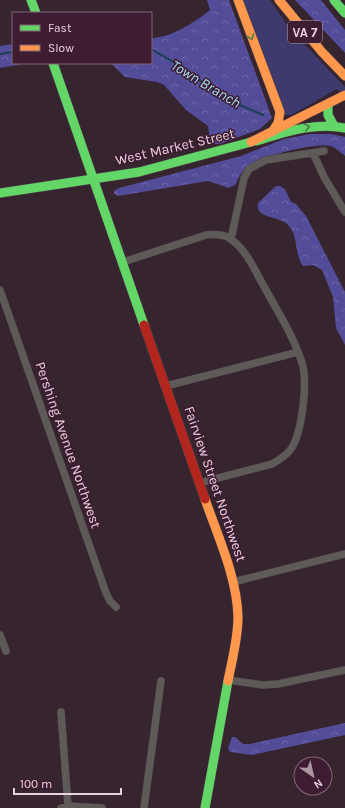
<svg xmlns="http://www.w3.org/2000/svg" width="345" height="808" font-family="Karla,sans-serif">
<defs>
<pattern id="forest-crowns" width="20" height="18" patternUnits="userSpaceOnUse"><rect width="20" height="18" fill="#534c98"/><path d="M2 6a3 3 0 1 1 6 0M12 15a3 3 0 1 1 6 0" fill="none" stroke="#6c65a6"/></pattern>
</defs>
<rect width="100%" height="100%" fill="#36242f"/>
<path fill="#3f3a6e" d="M242 0H270L290 29 345 87V99L337 89 291 115H285Z"/>
<path fill="url(#forest-crowns)" d="M207 0H229L272 118 260 129 220 144H213L210 140 208 126 186 110 164 85 157 82 125 77 113 65 108 63H151V38C171 38 195 22 210 10Z
M295 0H321L345 30V53Z
M13 44V63H28L0 68V46Z
M310 134H331L345 137V156C341 153 337 149 333 147 319 141 263 156 250 165 242 170 239 176 236 184L229 188 208 181 118 196 114 194V191L119 188 241 156 284 139Z
M276 186H280L285 189 291 202 296 204 306 216 345 292V345L336 328 333 297 322 270 313 265 303 266C294 254 299 236 288 225 280 216 254 219 258 203Z
M345 723V735L252 755 230 752 228 748 232 737H235L243 744H250Z"/>
<g fill="none" stroke-linecap="round" stroke-linejoin="round">
<path stroke="#193f4e" stroke-width="2" d="M151 49 177 64 226 99 263 115
M0 54 13 52"/>
<defs>
<path id="street" d="M313 153 324 177 345 212
M231 239 244 178 249 169 266 160 324 151
M123 262 206 235C216 234 225 234 232 240 248 252 256 273 266 290 279 314 294 337 302 363 308 382 302 433 291 449 286 456 279 460 272 464L199 483
M0 290 106 593 110 601 116 607
M166 386 298 352
M233 582 345 554
M0 635 6 651
M228 680 263 685 278 684 345 670
M61 712 68 806
M61 808 68 806 102 808
M144 808 161 681"/>
<path id="fast" d="M31 0 36 13
M334 0 345 13
M53 63 144 325
M328 105V115L334 126
M256 141C286 132 314 122 345 128
M0 193 139 172 251 142
M205 808 228 681"/>
<path id="slow" d="M238 0 280 112 278 123 272 132
M279 0 322 52 345 76
M251 142 345 95
M205 499C218 537 237 577 238 617 238 639 232 660 228 681"/>
<path id="jam" d="M144 325 205 499"/>
</defs>
<use href="#street" stroke="#51424a" stroke-width="8"/>
<use href="#fast" stroke="#51424a" stroke-width="10"/>
<use href="#slow" stroke="#51424a" stroke-width="10"/>
<use href="#jam" stroke="#51424a" stroke-width="10"/>
<use href="#street" stroke="#5e5a57" stroke-width="7"/>
<use href="#fast" stroke="#63d668" stroke-width="9"/>
<use href="#slow" stroke="#ff974d" stroke-width="9"/>
<use href="#jam" stroke="#b3261e" stroke-width="9"/>
</g>
<defs><path id="oneway-chevron" d="M-2-3.5L2.5 0L-2 3.5" fill="none" stroke-width="1.6" stroke-linecap="round" stroke-linejoin="round"/></defs>
<g stroke="#50794c">
<use href="#oneway-chevron" transform="translate(251 37) rotate(69)"/>
<use href="#oneway-chevron" transform="translate(307 127) rotate(-12)"/>
</g>
<g text-anchor="middle" dominant-baseline="central" stroke-width="3" stroke-linejoin="round" paint-order="stroke">
<rect fill="#3e1c31" stroke="#b59baa" stroke-width="1" x="288" y="21" width="34" height="22" rx="3"/>
<g font-size="13" font-weight="bold" fill="#e8d2de">
<text x="305" y="32">VA 7</text>
</g>
<g font-size="14" fill="#e8d2de" stroke="#3e1c31">
<text transform="translate(175 147) rotate(-13)">West Market Street</text>
<text transform="translate(68 445) rotate(71)">Pershing Avenue Northwest</text>
<text transform="translate(215 484) rotate(71)">Fairview Street Northwest</text>
</g>
<g font-size="15" font-style="italic" fill="#a5dff4" stroke="#3e1c31">
<text transform="translate(206 84) rotate(31)">Town Branch</text>
</g>
</g>
<rect x="12" y="12" width="140" height="52" fill="#3e1c31" stroke="#826576"/>
<rect x="20" y="25" width="20" height="6" fill="#63d668" stroke="#826576"/>
<text x="48" y="32" font-size="12" fill="#e8d2de">Fast</text>
<rect x="20" y="45" width="20" height="6" fill="#ff974d" stroke="#826576"/>
<text x="48" y="52" font-size="12" fill="#e8d2de">Slow</text>
<g transform="translate(313 776) rotate(146)"><circle r="19" fill="#3e1c31" stroke="#826576"/>
<path d="M0-3L7 15L0 10L-7 15Z" fill="#aa95a1"/>
<text y="-6" font-size="11" font-weight="bold" text-anchor="middle" fill="#e8d2de">N</text>
</g>
<path d="M14 788v6h107v-6" fill="none" stroke="#e8d2de" stroke-width="2"/>
<text x="20" y="788" font-size="12" fill="#e8d2de" stroke="#3e1c31" stroke-width="3" paint-order="stroke">100 m</text>
</svg>
